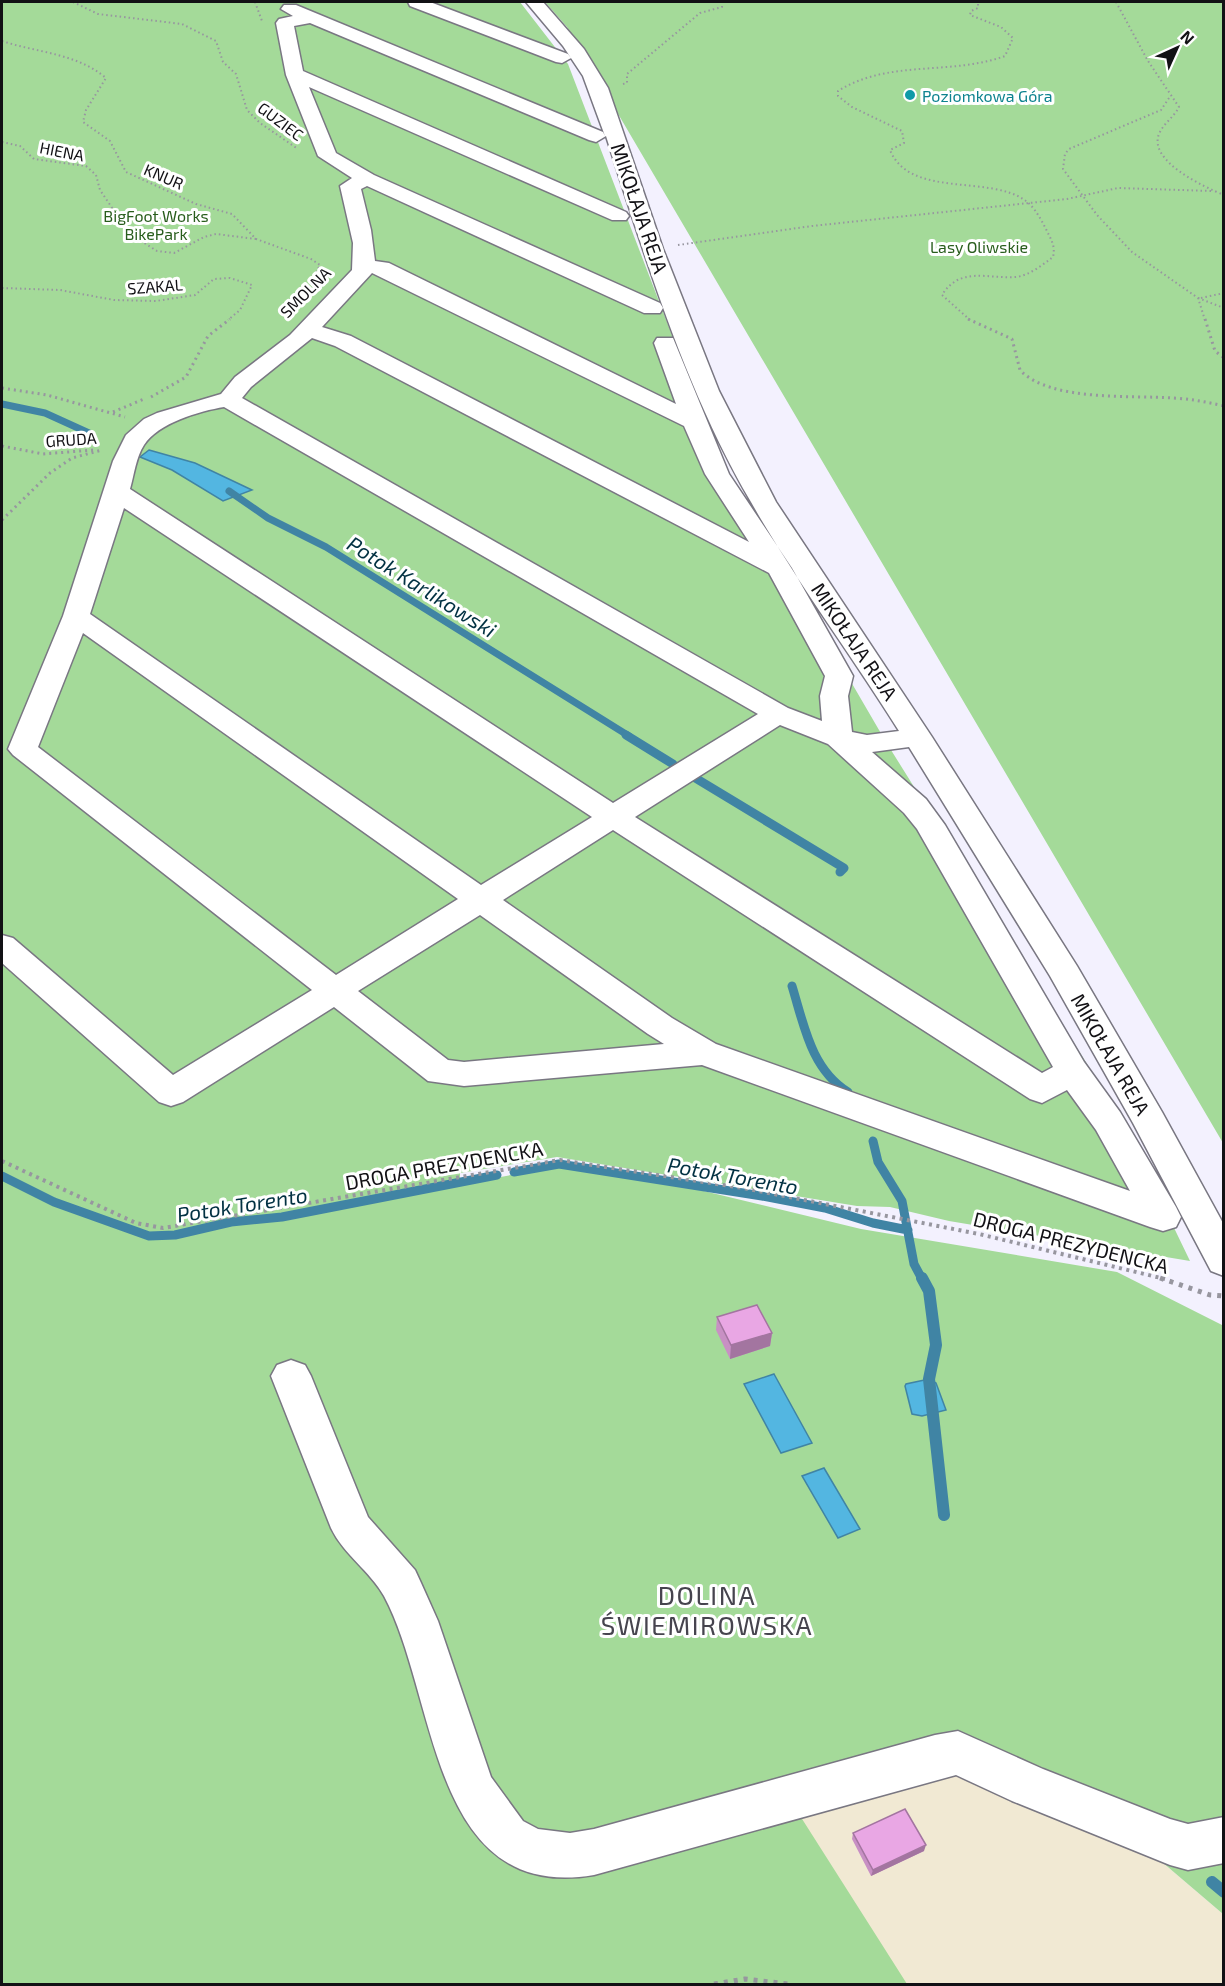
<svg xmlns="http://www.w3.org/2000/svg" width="1225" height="1986" font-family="'Exo 2',sans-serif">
<rect width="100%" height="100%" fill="#f3f1fe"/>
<path fill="#f1e9d3" d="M950 1767 1162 1862 1223 1914V1984H192Z"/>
<path fill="#a4da99" d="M2 2H520L568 64 716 450 886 742 1122 1120 1190 1261 949 1221 890 1207 857 1206 557 1157 460 1173V1182L485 1180 557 1166 683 1186 861 1229 1117 1272 1222 1325 1223 1914 1162 1862 950 1767 797 1811 907 1984H2Z
M545 2H1223V1143L567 27Z"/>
<path fill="#53b6e1" stroke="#4084a4" stroke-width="1.5" d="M149 450 195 463 252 490 223 501 172 470 140 457Z
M774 1374 812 1443 781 1453 744 1384Z
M929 1379 936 1383 946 1410 922 1416 912 1414 905 1386 906 1384Z
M824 1468 860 1529 838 1538 802 1476Z"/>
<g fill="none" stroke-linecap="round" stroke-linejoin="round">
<path stroke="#4084a4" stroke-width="7" d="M2 404 45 413 89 433
M229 491 268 518 326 547 629 736"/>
<path stroke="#4084a4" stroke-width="9" d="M626 735 673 764
M692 776 844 868 840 872
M792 986C804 1025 811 1069 848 1092
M873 1141 878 1162 902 1201 914 1264 922 1279
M514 1172 559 1164 762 1196 825 1208 873 1223 908 1230
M2 1176 54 1202 149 1236 175 1235 231 1222 282 1217 497 1175"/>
<path stroke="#4084a4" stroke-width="12" d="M922 1278 929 1291 936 1345 929 1379 944 1515
M1212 1882 1224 1892"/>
<defs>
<path id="minor" d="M408 2H430L568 54 571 58 562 63 556 62 410 6Z
M526 2H543L584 49 608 88 663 249 719 391 776 502 932 737 1077 966 1162 1112 1224 1225V1276L1211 1271 1133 1123 1050 976 909 747 872 752 926 799 945 825 1084 1062 1120 1112 1176 1207 1181 1217 1176 1227 1163 1231 1150 1227 702 1065 464 1086 428 1081 334 1007 183 1102 171 1106 159 1102 2 963V935L13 938 173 1075 312 990 13 755 8 749 63 616 113 461 126 435 144 419 157 413 221 394 235 377 290 335 352 270 353 243 340 186 352 178 318 156 286 75 276 23 279 19 293 16 281 9 284 5H296L603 132 605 136 583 76 563 46ZM310 23 589 140 596 142 606 136C646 260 685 389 751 502 796 581 851 654 899 731L867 735 852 732 848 696 853 676 792 568 729 474 673 338H657L654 343 676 404 389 263 375 261 371 230 361 189 367 186 644 313H660L663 308 660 303 374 175 336 153 309 87 612 220H626L629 216 626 212 303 71 294 26ZM372 273 684 426 705 474 749 542 351 336 322 327ZM312 338 335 346 769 573 825 676 820 696 822 721 788 708 242 398 251 387ZM224 407 758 714 613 803 130 489C134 475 136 457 144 445 158 423 200 411 224 407ZM124 508 592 817 481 885 90 614ZM83 633 458 899 336 975 38 747ZM780 725 828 744 904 813 917 829 1053 1067 1042 1073 635 817ZM613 830 1030 1099 1042 1103 1067 1090 1096 1130 1130 1191 716 1044 672 1018 503 900ZM480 915 648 1034 664 1044 464 1062 448 1060 358 991Z
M291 1360 305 1365 311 1376 368 1517 415 1570 421 1583 438 1621 491 1777 523 1821 538 1829 570 1833 594 1829 935 1735 958 1731 1043 1769 1170 1819 1188 1824 1224 1817V1863L1188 1870 1170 1865 1012 1801 956 1775 594 1875C429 1903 438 1696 384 1596 370 1571 344 1555 331 1528L271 1376 277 1365Z"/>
</defs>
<use href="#minor" stroke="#797782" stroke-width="3"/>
<path stroke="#97969f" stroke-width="2" stroke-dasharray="1.5 3" stroke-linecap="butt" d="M73 2 98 14 182 24 216 41 223 62 236 74 247 110 260 123 298 149
M255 2 262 21
M1116 2 1148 61 1179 107C1174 117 1163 124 1159 134 1148 161 1204 187 1224 195
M2 41C38 53 76 53 106 78L86 110 83 122 110 141 126 172 196 204 232 214 256 239 311 259 320 265 302 300
M623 84 627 83V74L700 13 722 7V2
M1169 98 1161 110 1069 149 1065 154 1063 169 1097 215 1132 252 1198 298 1205 320
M2 142 20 146 34 159 86 166 96 175 100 190 121 221 138 239 157 251 174 253 204 237 216 234 256 239
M678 245 812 226 1067 199 1118 188 1212 191
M2 288 60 290 114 300 156 301 195 295 214 279 230 278 252 285 240 310 228 320
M1198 298 1224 308
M1201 298 1224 293
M970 320 942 295C960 266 988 279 1015 277 1029 276 1042 265 1053 257 1056 245 1050 238 1045 227 1040 218 1035 208 1026 201 990 174 910 199 890 150L904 143 902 131 852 107 838 96V91C889 59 950 76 1005 56L1013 38 1001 27 970 15 971 11 978 8V2"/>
<path stroke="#97969f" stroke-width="3" stroke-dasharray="2 4" stroke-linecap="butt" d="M968 319 1012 339 1020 370C1050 402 1132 395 1173 398 1191 399 1207 402 1224 406
M1205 319 1215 351 1224 358
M2 388 47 395 125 417
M151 397 186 377 208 336 230 319
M113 412 144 399
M2 446 43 454 93 450
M2 520 50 473 72 458 102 450"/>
<path stroke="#97969f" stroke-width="4" stroke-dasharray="3 4.5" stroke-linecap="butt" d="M2 1161 136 1223 163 1228 560 1160 743 1188 979 1234 1165 1279"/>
<path stroke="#97969f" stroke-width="5" stroke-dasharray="4 6" stroke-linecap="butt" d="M1160 1278 1210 1295 1224 1296
M714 1984 745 1979 788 1984"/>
<use href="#minor" fill="#fff" fill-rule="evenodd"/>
</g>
<path fill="#c890c4" d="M717 1317 772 1333 770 1346 730 1359 716 1330Z
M853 1833 924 1851 871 1876 852 1839Z"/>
<path fill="#a375a0" d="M772 1333 770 1346 730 1359 731 1345Z
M926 1845 924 1851 871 1876 873 1870Z"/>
<path fill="#e9a7e4" stroke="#a375a0" stroke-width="1.5" d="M757 1305 772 1333 731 1345 717 1317Z
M905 1809 926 1845 873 1870 853 1833Z"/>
<circle fill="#0f9aa8" stroke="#fff" stroke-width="2" cx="910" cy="95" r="6"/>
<g text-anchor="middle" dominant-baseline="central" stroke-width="6" stroke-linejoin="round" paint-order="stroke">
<g font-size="16" fill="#0d838f" stroke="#fff" text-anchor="start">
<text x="922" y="95">Poziomkowa Góra</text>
</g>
<g font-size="16" fill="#121115" stroke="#fff">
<text transform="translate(281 121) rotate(37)">GUZIEC</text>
<text transform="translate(62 151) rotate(11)">HIENA</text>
<text transform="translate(164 176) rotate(23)">KNUR</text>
<text transform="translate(155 286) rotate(-4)">SZAKAL</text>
<text transform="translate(305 292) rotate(-45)">SMOLNA</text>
<text transform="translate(71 439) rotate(-4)">GRUDA</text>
</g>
<g font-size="16" fill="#285d1c" stroke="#fff">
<text x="156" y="215">BigFoot Works<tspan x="156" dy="18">BikePark</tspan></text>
<text x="979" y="246">Lasy Oliwskie</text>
</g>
<g font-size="20" fill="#121115" stroke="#fff">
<text transform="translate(640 208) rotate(71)">MIKOŁAJA REJA</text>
<text transform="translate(855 641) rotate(56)">MIKOŁAJA REJA</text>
<text transform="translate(1111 1054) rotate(60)">MIKOŁAJA REJA</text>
<text transform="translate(444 1165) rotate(-10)">DROGA PREZYDENCKA</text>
<text transform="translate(1071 1242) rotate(14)">DROGA PREZYDENCKA</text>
</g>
<g font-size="21" font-style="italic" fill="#023142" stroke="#fff">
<text transform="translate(422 586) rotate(32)">Potok Karlikowski</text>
<text transform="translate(733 1175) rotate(10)">Potok Torento</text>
<text transform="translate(242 1204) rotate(-9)">Potok Torento</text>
</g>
<g font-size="26" letter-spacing="1.5" fill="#46444e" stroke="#fff">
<text x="707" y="1594">DOLINA<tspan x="707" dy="30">ŚWIEMIROWSKA</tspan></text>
</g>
</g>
<rect width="1225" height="1986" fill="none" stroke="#121115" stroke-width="6"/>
<g transform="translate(1177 48) rotate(45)" stroke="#ffffff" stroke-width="4.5" paint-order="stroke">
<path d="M0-4.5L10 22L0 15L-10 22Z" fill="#121115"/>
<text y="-9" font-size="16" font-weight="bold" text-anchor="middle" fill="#121115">N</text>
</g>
</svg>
